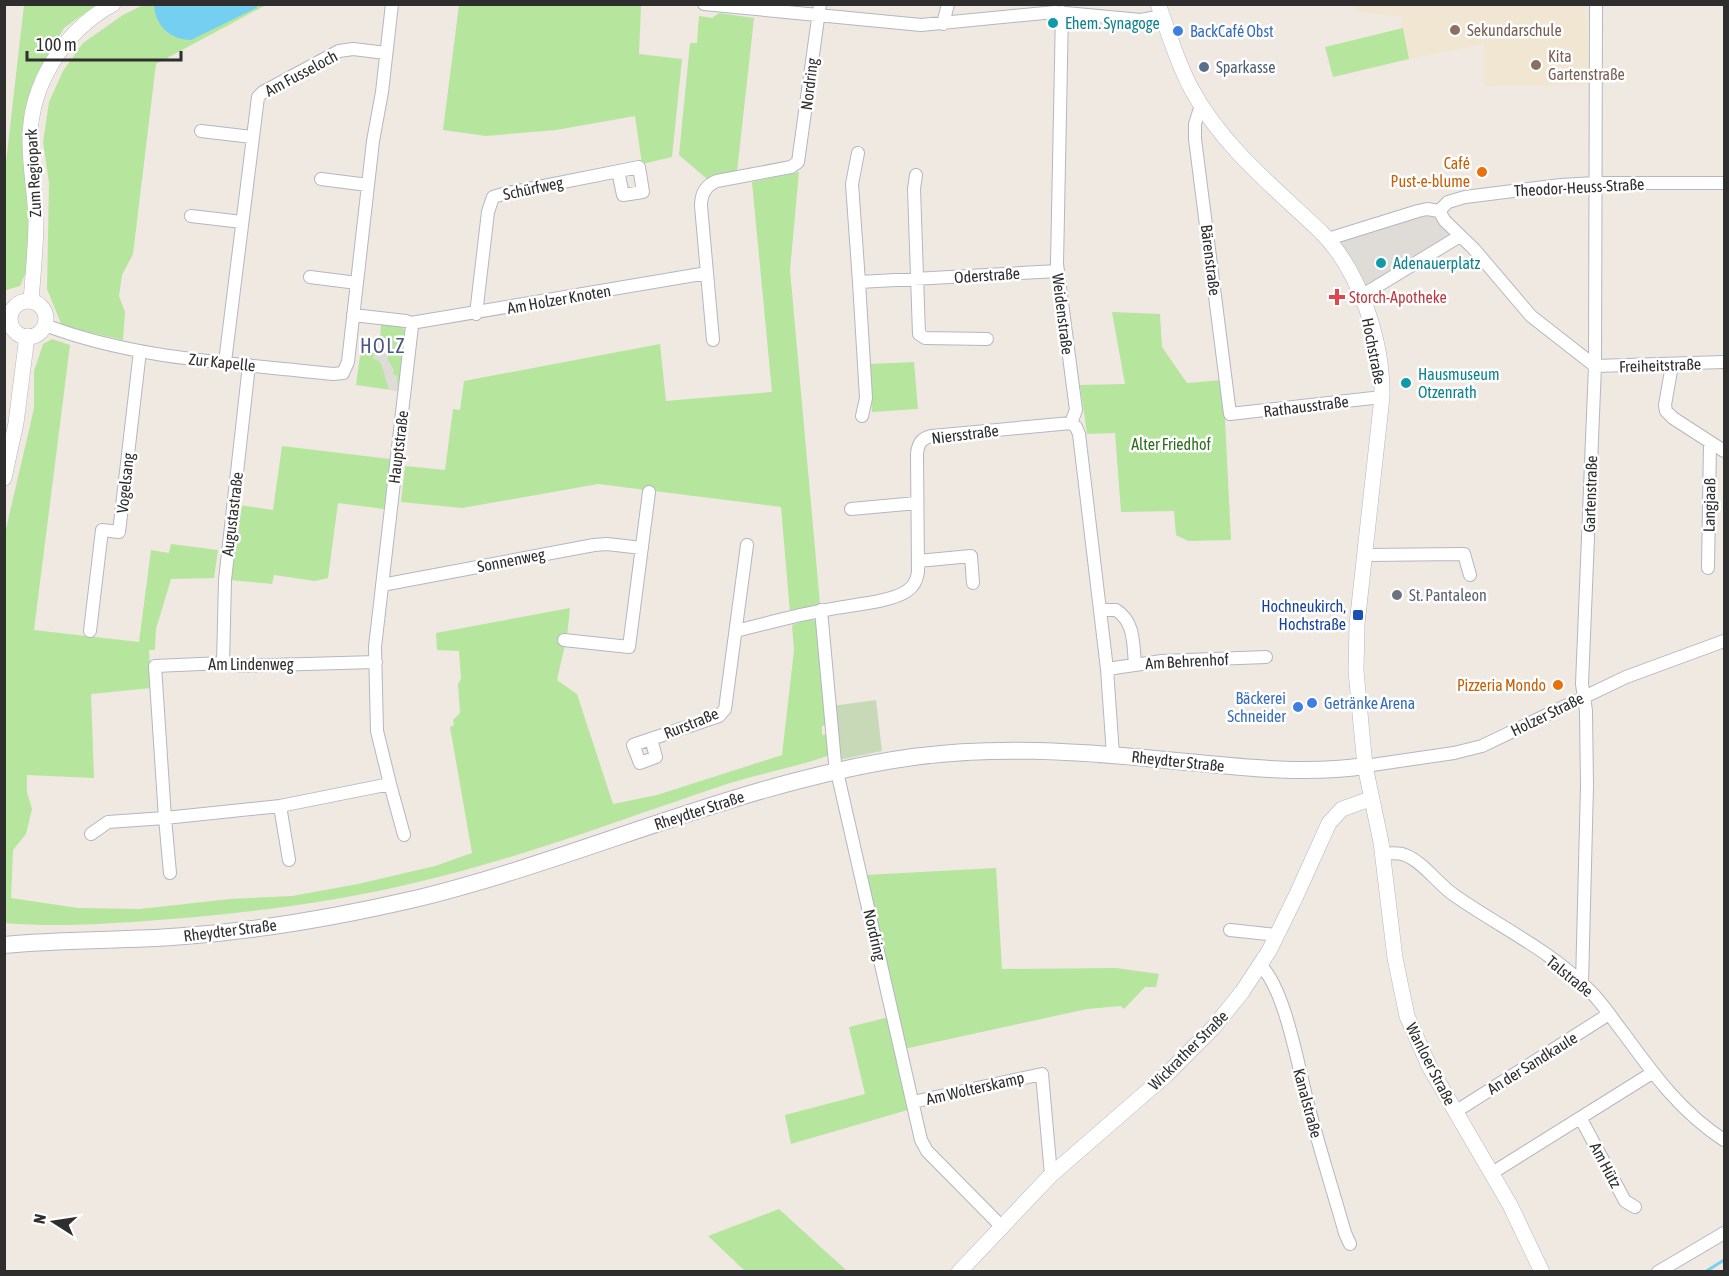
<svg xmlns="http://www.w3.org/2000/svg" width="1729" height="1276" font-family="'Asap Condensed',sans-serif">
<rect width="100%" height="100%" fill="#efe9e1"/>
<path fill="#f0e6d1" d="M1356 5H1585V21H1587L1588 85 1484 86V44L1409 59 1400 16 1357 12Z"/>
<path fill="#b6e59e" d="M24 5H96L64 28 37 74 24 114V156L31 216 27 270 20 286 6 290 5 171Z
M143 5H266L156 64 133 254 122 275 119 296 125 312 123 340 62 326 47 289 49 183 43 142 49 102 63 71 83 43 123 15Z
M459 5H641L639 54 682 59 672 157 642 164 635 116 556 130 486 136 443 130Z
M719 13 754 18 737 172 716 175 707 179 679 155 690 43H697L699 16 712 18Z
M1403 28 1409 59 1333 77 1325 47Z
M799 172 790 270 820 604 790 613 781 507 598 484 462 508 401 502 405 466 445 470 453 409 460 410 464 381 660 344 666 401 772 392 752 182Z
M1112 312 1160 314 1162 347 1187 383 1223 380 1231 540 1188 541 1176 535 1174 511 1121 512 1115 433 1087 434 1080 385 1125 384Z
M381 324 402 327 405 330 398 391 356 385 362 341 380 343Z
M52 339 70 345 34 630 139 642 151 550 169 553 171 544 218 550 214 578 171 579 156 629 155 650H149L151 688 91 694 94 778 27 775V792L32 809 26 834 13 850 11 898 78 908 140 909 230 899 292 896 358 884 435 866 472 853 450 727 454 725 453 720 460 713 458 684 461 679 459 651 437 650 436 633 570 608 567 636 557 680 577 694 613 804 657 795 782 755 794 650 792 625 809 619 816 621 819 626 828 725 822 726V735L828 734 830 755C794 768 757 774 721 786 619 820 519 859 414 883 335 902 253 912 172 919 117 923 59 928 5 923V533L29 430 34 408V371L43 344Z
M914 362 918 409 872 412 869 364Z
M282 446 390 459 384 509 338 503 328 578 315 581 274 575 272 584 231 580 239 505 273 510Z
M996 868 1002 969 1116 968 1159 974 1156 987H1145L1124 1009 1121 1006 1087 1009 904 1049 865 875Z
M889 1017 911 1109 791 1144 785 1115 865 1094 849 1027Z
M779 1209 847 1271H745L708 1236Z"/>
<path fill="#c8d9b8" d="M876 700 882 751 839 760 832 706Z"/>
<path fill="#dfdcd8" d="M1422 213 1437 217 1455 237 1366 291 1341 244 1342 241 1344 239Z
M382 342 392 348 393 350 388 355V360L394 370 393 374 397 376 398 391 389 390 382 366 379 361 372 358 375 354 372 346 374 343Z"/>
<path fill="#75cff0" d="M154 5V4L258 5 256 8 191 40C170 40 155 25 154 5Z"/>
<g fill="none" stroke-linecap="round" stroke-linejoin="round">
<path stroke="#75cff0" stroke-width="3" d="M1705 1272 1724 1260"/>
<defs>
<path id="minor" d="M704 4 921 25 1055 12 1141 20 1162 16
M1062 12 1057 264 1076 410 1071 423
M943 24 948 4
M1201 105 1195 124V139L1230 414 1382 397
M201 131 252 137
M858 153 852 184 859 282 1058 271
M916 175 914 189 919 334 925 338 987 339
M321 179 368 185
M1439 211 1448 202 1465 197 1561 185 1595 183H1724
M1439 211 1445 221 1474 249 1531 316 1595 366
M191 216 242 222
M1328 239 1418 211 1427 209 1439 211
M707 273 701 206C701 194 706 185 717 181L791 167 798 162 820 4
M310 277 357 283
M859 282 866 398 862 416
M1361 296 1460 236
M476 314 488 212 493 197 503 194 639 167 643 192 623 195 618 171
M353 315 406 321 411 323 412 326 375 647 377 731 390 784 280 806 165 818 155 666 223 663 238 666 376 662
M411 323 707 273 713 340
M45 325C136 360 237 363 333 374L343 373 348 362 373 141 382 92 392 4
M225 362 258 97 263 92 339 51 353 49 386 53
M1672 365 1665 405 1666 411 1673 418 1724 451
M1595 366 1724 362
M1071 423 1076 427 1079 434 1107 669 1113 755
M851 509 917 503
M1365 555 1464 554 1470 575
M918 561 971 556 973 583
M1708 568 1710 443
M382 585 594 545 607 544 642 548
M821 610 835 763 921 1140 927 1151 1002 1227
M1101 610H1116C1135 622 1133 644 1135 664
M90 631 102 530 119 532 140 351
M736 631C765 624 795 615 826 610 847 605 889 603 907 591 913 587 917 580 918 572L917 454C918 444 921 438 932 436L1071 423
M564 640 629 647 649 492
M223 663 225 580 249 365
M1107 669 1162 661 1266 657
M651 739 656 757 640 763 633 745 719 716 725 709 747 545
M1365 766 1454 753 1482 746 1626 677 1724 641
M390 784 404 835
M280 806 289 860
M91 834 108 822 165 818 170 873
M1383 854C1390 853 1398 852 1405 855 1422 861 1438 884 1454 895 1498 926 1550 950 1588 989 1602 1002 1613 1020 1625 1035 1654 1075 1682 1113 1724 1140
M1230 930 1277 935
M1260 965C1286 989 1299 1072 1309 1108 1320 1150 1333 1191 1345 1233L1350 1244
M1582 983 1587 786 1586 711 1582 684 1595 366 1596 4
M913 1102 1042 1074 1051 1175
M1455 1112 1609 1014
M1581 1119 1625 1201 1635 1207
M1492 1173 1652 1073
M1658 1272 1724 1233"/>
<path id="tertiary" d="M1158 4C1169 33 1177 63 1192 90 1223 147 1275 188 1321 232 1360 271 1383 342 1382 397L1357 624 1356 671 1365 766 1381 842 1395 958 1407 1016 1429 1066 1510 1205 1542 1272
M31 301C33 274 36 246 36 219 35 193 30 167 30 142 29 85 64 31 113 4
M10 319a18 18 0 1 1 36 0a18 18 0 1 1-36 0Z
M4 478 16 423 27 336
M959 1272 1051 1175 1166 1075 1213 1028 1242 992 1269 951 1296 896 1329 823 1342 809 1370 799"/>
<path id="secondary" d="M4 945C65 939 125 941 185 936 264 930 342 916 419 898 585 857 742 781 913 757 994 746 1076 751 1156 759 1224 765 1297 776 1365 766"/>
</defs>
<use href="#minor" stroke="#b4b7c1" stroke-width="14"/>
<use href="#tertiary" stroke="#b4b7c1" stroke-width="16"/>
<use href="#secondary" stroke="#b4b7c1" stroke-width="18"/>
<use href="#minor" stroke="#fff" stroke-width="12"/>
<use href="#tertiary" stroke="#fff" stroke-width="15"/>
<use href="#secondary" stroke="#fff" stroke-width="16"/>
</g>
<g fill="#0f9aa8" stroke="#fff" stroke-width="2">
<circle cx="1053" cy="23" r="6"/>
<circle cx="1381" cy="263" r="6"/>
<circle cx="1406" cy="383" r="6"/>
</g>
<g fill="#8d6e63" stroke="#fff" stroke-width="2">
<circle cx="1455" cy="30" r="6"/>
<circle cx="1536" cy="65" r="6"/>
</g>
<g fill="#3f7fe0" stroke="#fff" stroke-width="2">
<circle cx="1178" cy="31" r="6"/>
<circle cx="1312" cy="703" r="6"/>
<circle cx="1298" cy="707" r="6"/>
</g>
<circle fill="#5c6f8a" stroke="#fff" stroke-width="2" cx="1204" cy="67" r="6"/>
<g fill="#e8710a" stroke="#fff" stroke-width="2">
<circle cx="1482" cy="172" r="6"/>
<circle cx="1558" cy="685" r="6"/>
</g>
<path fill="#e0444e" stroke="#fff" stroke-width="2" d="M1334 288h6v6h6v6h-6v6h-6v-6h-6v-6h6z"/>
<circle fill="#6b7280" stroke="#fff" stroke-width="2" cx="1397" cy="595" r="6"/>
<rect fill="#1a4fb4" stroke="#fff" stroke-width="2" x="1352" y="609" width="12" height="12" rx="3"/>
<g text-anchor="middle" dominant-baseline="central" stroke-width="5" stroke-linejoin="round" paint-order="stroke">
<g font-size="16" fill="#0d838f" stroke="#fff" text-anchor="start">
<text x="1065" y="23">Ehem. Synagoge</text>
<text x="1393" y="263">Adenauerplatz</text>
<text x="1418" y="374">Hausmuseum<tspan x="1418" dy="18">Otzenrath</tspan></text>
</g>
<g font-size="16" fill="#785e54" stroke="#fff" text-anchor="start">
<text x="1467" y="30">Sekundarschule</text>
<text x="1548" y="56">Kita<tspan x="1548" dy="18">Gartenstraße</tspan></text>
</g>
<g font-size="16" fill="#366cbe" stroke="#fff" text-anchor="start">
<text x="1190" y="31">BackCafé Obst</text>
<text x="1286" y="698" text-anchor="end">Bäckerei<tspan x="1286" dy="18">Schneider</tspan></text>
<text x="1324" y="703">Getränke Arena</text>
</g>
<g font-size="16" fill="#4e5e75" stroke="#fff" text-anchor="start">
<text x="1216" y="67">Sparkasse</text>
</g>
<g font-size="16" fill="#2e2e2e" stroke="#fff">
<text transform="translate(301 73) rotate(-28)">Am Fusseloch</text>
<text transform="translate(809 84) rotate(-83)">Nordring</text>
<text transform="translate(33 173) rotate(-93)">Zum Regiopark</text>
<text transform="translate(1579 187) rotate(-3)">Theodor-Heuss-Straße</text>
<text transform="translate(533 188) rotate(-12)">Schürfweg</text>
<text transform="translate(1211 260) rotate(83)">Bärenstraße</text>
<text transform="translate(987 275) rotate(-4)">Oderstraße</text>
<text transform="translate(559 299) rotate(-10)">Am Holzer Knoten</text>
<text transform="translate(1063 314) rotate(83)">Weidenstraße</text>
<text transform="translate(1374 351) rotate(79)">Hochstraße</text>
<text transform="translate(222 362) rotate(6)">Zur Kapelle</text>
<text transform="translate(1660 365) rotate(-2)">Freiheitstraße</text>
<text transform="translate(1306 406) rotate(-7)">Rathausstraße</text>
<text transform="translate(965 434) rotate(-7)">Niersstraße</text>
<text transform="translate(398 447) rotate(-83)">Hauptstraße</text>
<text transform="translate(125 483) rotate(-84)">Vogelsang</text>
<text transform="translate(1590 494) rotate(-88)">Gartenstraße</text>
<text transform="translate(1709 505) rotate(-89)">Langjaaß</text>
<text transform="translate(232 514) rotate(-83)">Augustastraße</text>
<text transform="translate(511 560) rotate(-11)">Sonnenweg</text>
<text transform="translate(1187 661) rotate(-3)">Am Behrenhof</text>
<text x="251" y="664">Am Lindenweg</text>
<text transform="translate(1547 714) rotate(-26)">Holzer Straße</text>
<text transform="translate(691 723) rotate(-22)">Rurstraße</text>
<text transform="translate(1178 761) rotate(6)">Rheydter Straße</text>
<text transform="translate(699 810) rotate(-18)">Rheydter Straße</text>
<text transform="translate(230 930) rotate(-7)">Rheydter Straße</text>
<text transform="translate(875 935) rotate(77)">Nordring</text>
<text transform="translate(1570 976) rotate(39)">Talstraße</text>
<text transform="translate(1188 1050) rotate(-45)">Wickrather Straße</text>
<text transform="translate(1532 1063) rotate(-32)">An der Sandkaule</text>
<text transform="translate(1431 1064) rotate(63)">Wanloer Straße</text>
<text transform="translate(975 1088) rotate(-13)">Am Wolterskamp</text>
<text transform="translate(1308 1103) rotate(75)">Kanalstraße</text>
<text transform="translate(1606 1165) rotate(62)">Am Hütz</text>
</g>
<g font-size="16" fill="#c56008" stroke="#fff" text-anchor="end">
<text x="1470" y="163">Café<tspan x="1470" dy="18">Pust-e-blume</tspan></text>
<text x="1546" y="685">Pizzeria Mondo</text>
</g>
<g font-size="16" fill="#be3a42" stroke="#fff" text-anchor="start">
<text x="1349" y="297">Storch-Apotheke</text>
</g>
<g font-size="16" fill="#2c6e1b" stroke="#fff">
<text x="1171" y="444">Alter Friedhof</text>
</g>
<g font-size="16" fill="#5b616d" stroke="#fff" text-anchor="start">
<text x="1409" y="595">St. Pantaleon</text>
</g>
<g font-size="16" fill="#164399" stroke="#fff" text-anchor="end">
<text x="1346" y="606">Hochneukirch,<tspan x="1346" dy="18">Hochstraße</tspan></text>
</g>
<g font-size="20" letter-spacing="1.5" fill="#4d5680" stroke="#fff">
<text x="383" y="345">HOLZ</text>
</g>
</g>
<rect width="1729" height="1276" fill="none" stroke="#2e2e2e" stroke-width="12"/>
<g transform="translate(54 1222) rotate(282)" stroke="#ffffff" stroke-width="4.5" paint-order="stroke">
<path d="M0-4.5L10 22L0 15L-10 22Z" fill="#2e2e2e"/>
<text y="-9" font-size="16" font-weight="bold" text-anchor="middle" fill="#2e2e2e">N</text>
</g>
<path d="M27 51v9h154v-9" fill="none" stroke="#2e2e2e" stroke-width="3"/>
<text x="36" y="51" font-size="18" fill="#2e2e2e" stroke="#ffffff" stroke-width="4.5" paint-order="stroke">100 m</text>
</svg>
